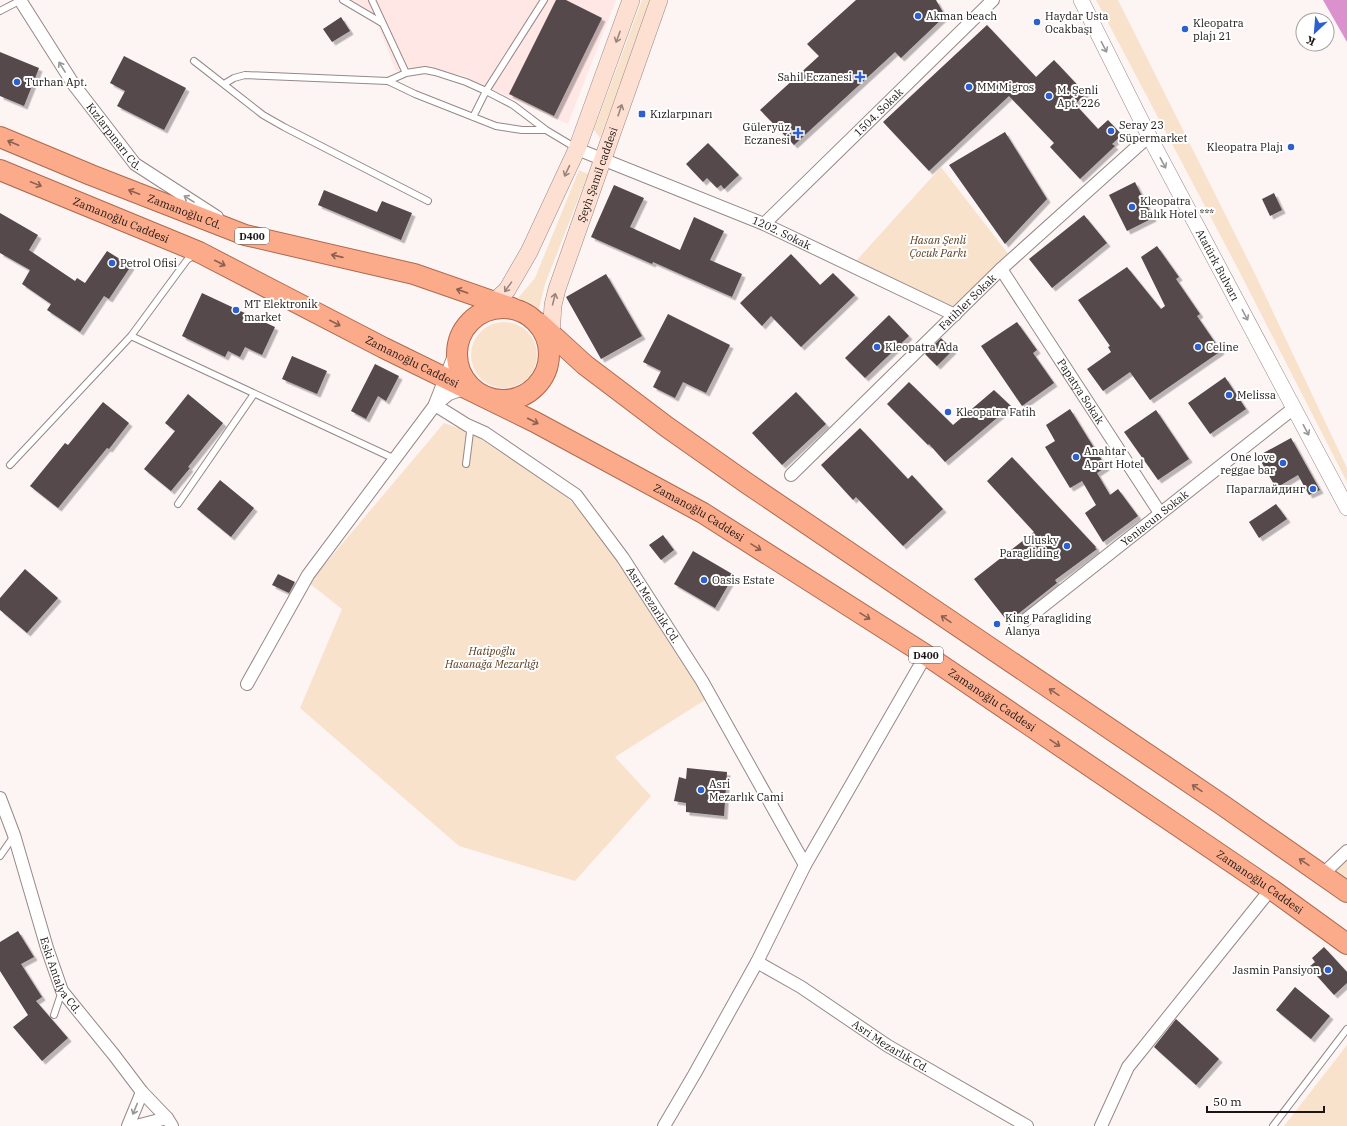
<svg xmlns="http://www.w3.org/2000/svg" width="1347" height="1126" font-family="'IBM Plex Serif',serif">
<defs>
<filter id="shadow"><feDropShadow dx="3.5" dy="3.5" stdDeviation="0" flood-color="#0004"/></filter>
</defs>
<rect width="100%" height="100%" fill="#fdf4f4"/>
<path fill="#ffe7e6" d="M348 0H616L568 124 461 75 426 70 396 71 377 23Z"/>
<path fill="#f9e2cc" d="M642 0H651L600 138 594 130Z
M1096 0H1118L1255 274 1347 468V482L1237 267Z
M941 167 1009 255 954 309 856 261Z
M579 170 588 174 545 284 538 313 518 298 535 278Z
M471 355a33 33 0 1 1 66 0a33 33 0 1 1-66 0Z
M444 423 470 432 563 493 589 521 650 605 705 700 615 757 651 796 575 881 459 846 300 708 342 609 309 583Z
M1347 857V879L1332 871Z
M1347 1045V1126H1284Z"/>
<path fill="#da91ce" d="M1323 0H1347V42Z"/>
<path fill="#54484c" filter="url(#shadow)" d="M556 0H566L602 18 554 116 509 94Z
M856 0H936L945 16 901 58 895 52 794 145 760 110 819 56 807 44Z
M341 17 350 31 332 42 323 29Z
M987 25 1036 77 1054 60 1086 94 1075 104 1098 129 1108 120 1122 135 1112 144 1115 146 1080 179 1050 147 1054 143 1009 96 929 171 883 122Z
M0 52 39 68 24 106 0 96Z
M124 56 186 88 164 130 117 106 125 91 110 83Z
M1005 132 1047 199 1005 244 949 165Z
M708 143 739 175 724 189 721 185 717 188 707 178 703 182 686 164Z
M1135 182 1153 218 1127 231 1109 195Z
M614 185 644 198 630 227 680 250 694 217 724 231 710 260 742 274 732 297 653 262 652 264 591 237Z
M324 190 377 212 382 201 412 213 401 240 318 205Z
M1274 193 1282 210 1270 216 1262 199Z
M0 213 38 235 29 250 75 281 77 278 85 283 107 251 131 266 109 299 104 296 80 332 47 310 51 304 22 284 30 270 0 253Z
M1084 215 1107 243 1052 288 1029 259Z
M1157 246 1179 277 1176 279 1200 314 1197 316 1221 351 1150 400 1130 372 1103 391 1087 369 1111 352 1108 347 1110 346 1078 300 1127 267 1161 309 1165 306 1141 257Z
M791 254 820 285 833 273 855 295 801 347 771 316 762 326 740 303Z
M606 274 642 336 601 359 566 297Z
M202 293 275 327 262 355 245 347 240 357 228 351 225 357 182 336Z
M668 314 730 345 706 393 683 382 675 398 653 387 661 371 643 362Z
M889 315 909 336 865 378 845 358Z
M1017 322 1037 350 1033 353 1054 383 1022 406 981 346Z
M941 338 953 350 937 366 925 354Z
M292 356 327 371 317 394 282 379Z
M375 364 399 376 386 401 378 396 366 419 351 411Z
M1225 377 1246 409 1210 434 1188 403Z
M909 382 953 425 994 390 1011 406 945 462 929 444 928 445 887 404Z
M796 392 826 424 782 465 752 433Z
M188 394 223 423 188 467 190 468 171 491 144 469 175 431 165 423Z
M103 402 129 423 109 449 107 448 58 508 30 486 65 443 68 445Z
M1070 409 1106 467 1097 473 1110 495 1118 489 1138 516 1103 542 1085 513 1096 505 1082 481 1070 488 1045 447 1055 441 1046 425Z
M1156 410 1189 459 1158 480 1124 432Z
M860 428 908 479 912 475 943 509 903 546 856 497 853 500 821 465Z
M1291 438 1320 490 1309 495 1298 475 1276 488 1258 456Z
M1012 457 1096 547 1095 548 1097 549 1055 580 1057 583 1008 622 974 579 1034 532 987 481Z
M220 480 254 508 231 537 197 509Z
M1276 504 1287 519 1259 538 1249 522Z
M663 535 674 550 661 560 649 545Z
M693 551 734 575 715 608 674 584Z
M25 569 58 598 27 633 0 610V598Z
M278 574 295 582 289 593 272 585Z
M687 768 727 772 724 816 686 812V803L674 801 679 777 686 779Z
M18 931 34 957 21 964 42 997 36 1001 68 1038 42 1061 13 1027 28 1015 0 971V942Z
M1324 947 1347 972V983L1334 995 1309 967 1315 962 1312 958Z
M1295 987 1330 1016 1311 1039 1276 1010Z
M1176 1019 1219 1059 1196 1085 1154 1047Z"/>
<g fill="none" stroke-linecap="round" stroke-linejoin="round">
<defs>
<path id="service" d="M343 0 382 23
M372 0 406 73
M0 11 21 0
M194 61 263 115 284 127 428 201
M388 81 406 73 425 70 435 72 466 82 486 91 513 105 546 130 576 148
M224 84 234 78 245 75 388 81 415 94 496 126 522 130H546
M473 117 486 91 544 0
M131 336 395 459
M466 464 470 432 468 426
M10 465 131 336 187 260 196 254
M178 504 254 394
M0 856 14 836
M54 1015 62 991
M1273 1126 1347 1029"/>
<g id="minor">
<path id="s1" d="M20 0 74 85 135 164 217 217"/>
<path id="s2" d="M577 149 764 224 955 315"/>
<path id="s3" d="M764 224 993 0"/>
<path id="s4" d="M1001 269 1160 513"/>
<path d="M435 404 457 348"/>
<path id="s5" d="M435 405 467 425 485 433 576 495 623 558 702 681 805 865"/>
<path id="s6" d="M791 475 1001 269 1149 136"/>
<path id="s7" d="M1014 629 1294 408"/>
<path d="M247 684 308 575 435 405 449 394 466 388"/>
<path id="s8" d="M0 798 14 835 47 948 62 991 114 1055 142 1092 167 1118 172 1126"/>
<path d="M1322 875 1347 851"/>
<path id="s9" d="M757 962 801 987 888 1046 1027 1126"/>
<path d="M128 1126 142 1092"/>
<path d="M136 1126 167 1118"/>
<path d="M664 1126 694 1075 757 962 805 865 926 655"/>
<path d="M1101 1126 1128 1067 1271 889"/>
</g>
<g id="tertiary">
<path id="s10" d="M1081 0 1149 136 1347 508"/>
</g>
<g id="secondary">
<path d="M483 312 507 290 529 252 577 149 631 0"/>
<path id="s11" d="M550 352 553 305 557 289 659 0"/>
</g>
<g id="trunk">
<path id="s12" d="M0 137 91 175 245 235 414 274 512 308"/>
<path id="s13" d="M0 170 199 252 384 348 535 422 703 513 926 655 1271 889 1347 944"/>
<circle cx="503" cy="354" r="46"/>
<path d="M539 323 585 365 667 427 748 484 1221 804 1347 892"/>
</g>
</defs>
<use href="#service" stroke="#968988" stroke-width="8"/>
<use href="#minor" stroke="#968988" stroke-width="14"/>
<use href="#tertiary" stroke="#968988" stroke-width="16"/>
<use href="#secondary" stroke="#968988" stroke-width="18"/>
<use href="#trunk" stroke="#ad694e" stroke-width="22"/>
<use href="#service" stroke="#fff" stroke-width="6"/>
<use href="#minor" stroke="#fff" stroke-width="12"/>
<use href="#tertiary" stroke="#fff" stroke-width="15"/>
<use href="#secondary" stroke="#fee0d3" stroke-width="17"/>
<use href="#trunk" stroke="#fcab8a" stroke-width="20"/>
</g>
<defs><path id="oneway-shaft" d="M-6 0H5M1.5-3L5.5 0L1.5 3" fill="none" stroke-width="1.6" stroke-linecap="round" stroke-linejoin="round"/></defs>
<g stroke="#98857e">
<use href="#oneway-shaft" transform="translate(618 37) rotate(110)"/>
<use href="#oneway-shaft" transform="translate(620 110) rotate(-71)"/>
<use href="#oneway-shaft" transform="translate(567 171) rotate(115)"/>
<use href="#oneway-shaft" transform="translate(508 287) rotate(126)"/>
<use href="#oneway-shaft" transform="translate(554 299) rotate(-76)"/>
</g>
<g stroke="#989696">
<use href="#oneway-shaft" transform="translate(1104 47) rotate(63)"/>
<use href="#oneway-shaft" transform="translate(62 67) rotate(-122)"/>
<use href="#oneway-shaft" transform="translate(1163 163) rotate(62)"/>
<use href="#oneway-shaft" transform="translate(189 199) rotate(-148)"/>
<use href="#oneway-shaft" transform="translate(1245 315) rotate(62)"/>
<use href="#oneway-shaft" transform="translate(1306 430) rotate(62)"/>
<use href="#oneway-shaft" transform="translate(135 1109) rotate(112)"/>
</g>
<g stroke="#8c6050">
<use href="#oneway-shaft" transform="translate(13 143) rotate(-157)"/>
<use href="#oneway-shaft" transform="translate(36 184) rotate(22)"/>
<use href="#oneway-shaft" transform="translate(134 192) rotate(-159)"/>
<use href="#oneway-shaft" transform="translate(337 256) rotate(-167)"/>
<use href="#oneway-shaft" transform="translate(220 263) rotate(27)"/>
<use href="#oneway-shaft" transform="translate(462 291) rotate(-161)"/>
<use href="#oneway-shaft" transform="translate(335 323) rotate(27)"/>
<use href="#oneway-shaft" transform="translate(533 421) rotate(27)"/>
<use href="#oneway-shaft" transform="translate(756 547) rotate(32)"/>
<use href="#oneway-shaft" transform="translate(865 616) rotate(32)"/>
<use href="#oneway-shaft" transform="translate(946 619) rotate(-146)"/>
<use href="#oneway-shaft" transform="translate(1054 692) rotate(-146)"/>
<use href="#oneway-shaft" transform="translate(1055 743) rotate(34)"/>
<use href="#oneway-shaft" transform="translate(1197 788) rotate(-146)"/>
<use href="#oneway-shaft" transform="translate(1304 862) rotate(-146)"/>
</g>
<g fill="#2c60cf" stroke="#fff" stroke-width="1.5">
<circle cx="918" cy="16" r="4"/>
<circle cx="1037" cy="22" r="4"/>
<circle cx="1185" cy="29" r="4"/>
<path d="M858 71h4v4h4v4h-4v4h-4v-4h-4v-4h4z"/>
<circle cx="17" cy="82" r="4"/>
<circle cx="969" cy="87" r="4"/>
<circle cx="1049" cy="96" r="4"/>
<rect x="638" y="110" width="8" height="8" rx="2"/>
<circle cx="1111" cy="131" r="4"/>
<path d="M796 127h4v4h4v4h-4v4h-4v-4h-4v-4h4z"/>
<circle cx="1291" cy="147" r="4"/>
<circle cx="1132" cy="207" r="4"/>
<circle cx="112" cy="263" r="4"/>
<circle cx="236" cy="310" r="4"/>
<circle cx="877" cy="347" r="4"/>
<circle cx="1198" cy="347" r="4"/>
<circle cx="1229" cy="395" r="4"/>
<circle cx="948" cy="412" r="4"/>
<circle cx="1076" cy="457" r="4"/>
<circle cx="1283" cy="463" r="4"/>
<circle cx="1313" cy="489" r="4"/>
<circle cx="1067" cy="546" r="4"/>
<circle cx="704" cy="580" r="4"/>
<circle cx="997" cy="624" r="4"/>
<circle cx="701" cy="790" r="4"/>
<circle cx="1328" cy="970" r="4"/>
</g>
<g text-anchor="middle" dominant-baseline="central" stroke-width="4" stroke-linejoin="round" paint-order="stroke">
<g fill="#fff" stroke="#5f5c5b" stroke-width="1">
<rect x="235" y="228" width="34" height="16" rx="3"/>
<rect x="909" y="647" width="34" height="16" rx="3"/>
</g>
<g font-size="10" font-weight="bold" fill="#1b1615">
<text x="252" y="236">D400</text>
<text x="926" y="655">D400</text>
</g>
<g font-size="11" fill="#1b1615" stroke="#fff" text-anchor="start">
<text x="926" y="16">Akman beach</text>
<text x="1045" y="16">Haydar Usta<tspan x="1045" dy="13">Ocakbaşı</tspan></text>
<text x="1193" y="23">Kleopatra<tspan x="1193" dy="13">plajı 21</tspan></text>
<text x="852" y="77" text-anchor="end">Sahil Eczanesi</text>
<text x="25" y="82">Turhan Apt.</text>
<text x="977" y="87">MM Migros</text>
<text x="1057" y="90">M. Şenli<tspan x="1057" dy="13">Apt. 226</tspan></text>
<text x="650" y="114">Kızlarpınarı</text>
<text x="1119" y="125">Seray 23<tspan x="1119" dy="13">Süpermarket</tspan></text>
<text x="790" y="127" text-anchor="end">Güleryüz<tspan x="790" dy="13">Eczanesi</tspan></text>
<text x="1283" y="147" text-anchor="end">Kleopatra Plajı</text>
<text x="1140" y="201">Kleopatra<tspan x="1140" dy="13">Balık Hotel ***</tspan></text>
<text x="120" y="263">Petrol Ofisi</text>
<text x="244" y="304">MT Elektronik<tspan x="244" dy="13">market</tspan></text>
<text x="885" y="347">Kleopatra Ada</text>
<text x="1206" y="347">Celine</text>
<text x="1237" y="395">Melissa</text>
<text x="956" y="412">Kleopatra Fatih</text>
<text x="1084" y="451">Anahtar<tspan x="1084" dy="13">Apart Hotel</tspan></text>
<text x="1275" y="457" text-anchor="end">One love<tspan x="1275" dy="13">reggae bar</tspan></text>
<text x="1305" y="489" text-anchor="end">Параглайдинг</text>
<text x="1059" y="540" text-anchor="end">Ulusky<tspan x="1059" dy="13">Paragliding</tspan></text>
<text x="712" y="580">Oasis Estate</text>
<text x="1005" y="618">King Paragliding<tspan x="1005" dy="13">Alanya</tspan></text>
<text x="709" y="784">Asri<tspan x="709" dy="13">Mezarlık Cami</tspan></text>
<text x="1320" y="970" text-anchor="end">Jasmin Pansiyon</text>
</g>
<g font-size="11" fill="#1b1615" stroke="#fff">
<text stroke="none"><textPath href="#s3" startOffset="160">1504. Sokak</textPath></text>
<text stroke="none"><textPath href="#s1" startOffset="166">Kızlarpınarı Cd.</textPath></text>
<text stroke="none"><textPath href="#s11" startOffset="185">Şeyh Şamil caddesi</textPath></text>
<text stroke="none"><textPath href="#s12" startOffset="199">Zamanoğlu Cd.</textPath></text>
<text stroke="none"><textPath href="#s13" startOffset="131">Zamanoğlu Caddesi</textPath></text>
<text stroke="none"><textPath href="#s2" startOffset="221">1202. Sokak</textPath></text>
<text stroke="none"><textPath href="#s10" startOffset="298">Atatürk Bulvarı</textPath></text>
<text stroke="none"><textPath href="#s6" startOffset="247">Fatihler Sokak</textPath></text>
<text stroke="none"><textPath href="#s13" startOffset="455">Zamanoğlu Caddesi</textPath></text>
<text stroke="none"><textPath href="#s4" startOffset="146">Papatya Sokak</textPath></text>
<text stroke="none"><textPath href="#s13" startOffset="779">Zamanoğlu Caddesi</textPath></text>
<text stroke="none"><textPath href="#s7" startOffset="179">Yeniacun Sokak</textPath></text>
<text stroke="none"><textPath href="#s5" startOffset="302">Asri Mezarlık Cd.</textPath></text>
<text stroke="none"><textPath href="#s13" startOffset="1127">Zamanoğlu Caddesi</textPath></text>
<text stroke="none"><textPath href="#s13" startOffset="1451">Zamanoğlu Caddesi</textPath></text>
<text stroke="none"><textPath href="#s8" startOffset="188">Eski Antalya Cd.</textPath></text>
<text stroke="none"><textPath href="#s9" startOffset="158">Asri Mezarlık Cd.</textPath></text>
</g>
<g font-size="11" font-style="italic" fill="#593d1f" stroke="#fff">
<text x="938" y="240">Hasan Şenli<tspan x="938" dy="13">Çocuk Parkı</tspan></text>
<text x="492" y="651">Hatipoğlu<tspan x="492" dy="13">Hasanağa Mezarlığı</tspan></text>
</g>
</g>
<g transform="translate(1315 32) rotate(206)"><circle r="19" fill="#ffffff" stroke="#a4a2a1"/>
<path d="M0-3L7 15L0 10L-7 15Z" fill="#2c60cf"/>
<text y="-6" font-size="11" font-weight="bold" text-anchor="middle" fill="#1b1615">K</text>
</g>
<path d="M1207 1106v6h117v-6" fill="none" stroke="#1b1615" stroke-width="2"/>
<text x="1213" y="1106" font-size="12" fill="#1b1615" stroke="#ffffff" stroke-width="3" paint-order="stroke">50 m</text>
</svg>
